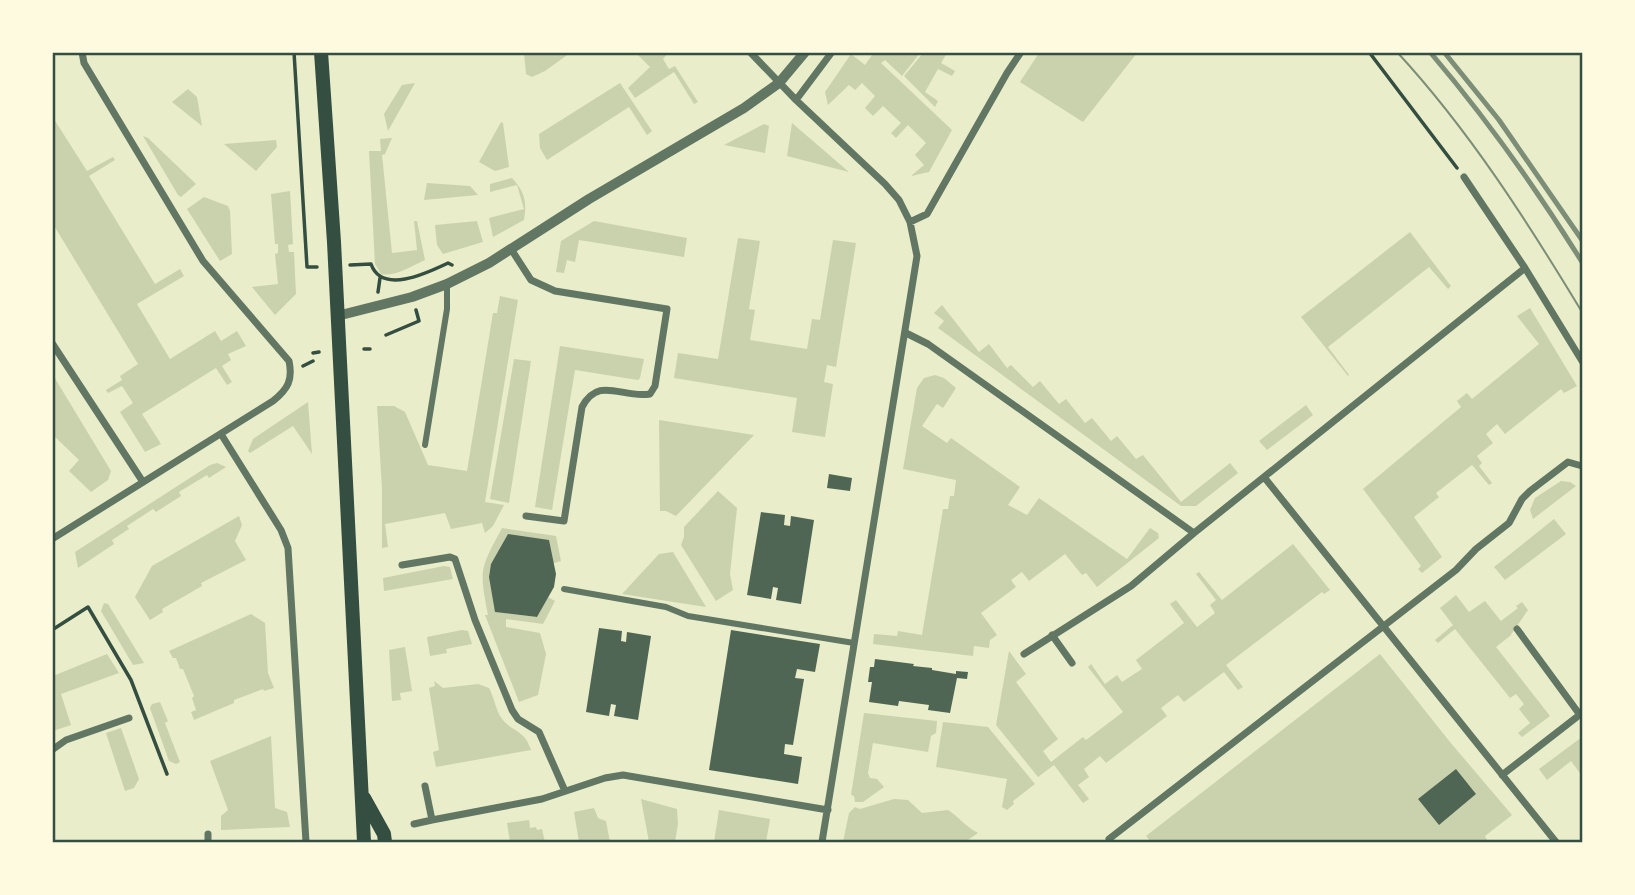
<svg xmlns="http://www.w3.org/2000/svg" width="1635" height="895" font-family="'IBM Plex Sans',sans-serif">
<rect width="100%" height="100%" fill="#e9edc9"/>
<path fill="#cad2ad" d="M524 53V52L570 53 545 71 532 77 526 74Z
M636 53H668L663 59 669 69 675 66 698 102 694 104 674 72 635 98 628 88 650 67Z
M869 53H920L902 76 885 60 881 63 952 130 929 172 911 176 924 165 915 155 926 143 908 125 896 138 891 133 901 123 883 106 873 116 865 108 875 96 862 83 855 90 849 85 828 105 825 92 851 54 865 65 872 55Z
M923 53H947L941 63 955 71 952 76 938 69 925 92 938 101 935 107 904 76Z
M1039 53V52L1137 53 1083 122 1020 82Z
M415 83 388 131 384 114 402 85Z
M620 83 652 131 647 135 629 107 547 160 540 148 539 134Z
M188 89 197 97 202 126 172 102Z
M52 116 87 171 113 157 115 160 89 176 155 284 180 269 184 276 137 304 170 359 215 331 221 341 237 331 246 346 228 354 231 360 222 366 232 382 227 385 216 368 142 414 161 444 145 452 120 412 133 403 122 386 108 393 106 390 122 380 120 376 138 364 53 224Z
M501 122 503 123 509 167 495 171 479 162Z
M792 123 849 172 787 156Z
M764 124 769 126 765 153 724 145Z
M143 136 148 138 196 184 181 197 178 195Z
M392 138 385 154 382 155 392 253 417 250 414 221H417L425 260C411 266 396 277 381 274L375 264 369 151H381L380 139Z
M276 140 277 147 256 171 224 144Z
M512 178C525 192 527 202 524 220L493 237 489 218 524 209 517 185 490 192V184Z
M427 183 470 186 478 195 424 200Z
M290 191 293 244 288 245 289 252H294L296 294 275 315 252 287 278 284 275 254 278 253V244H275L271 194Z
M204 197 228 206 230 211 232 254 220 261 187 209Z
M477 221 483 242 443 254 437 245 435 225Z
M594 221 687 238 684 257 579 240 575 262 567 260 564 273 556 272 561 241Z
M1410 232 1451 286 1448 289 1429 267 1328 347 1349 375 1348 376 1301 317Z
M738 238 760 241 749 309 755 310 750 340 807 349 812 319 820 320 833 240 856 243 836 367 827 365 824 382 833 384 825 437 792 432 797 398 674 378 678 353 718 359Z
M500 296 518 300 485 502 504 505 493 526 485 533 482 523 451 529 445 513 385 524 388 547 382 548V489L377 406H394L405 412 428 465 467 471 493 313H497Z
M942 305 979 352 989 344 1007 368 1011 365 1033 387 1040 381 1059 404 1066 399 1085 423 1092 418 1111 441 1117 436 1136 459 1143 455 1181 502 1230 463 1238 473 1196 506H1181L938 328 944 321 934 313Z
M1530 308 1577 386 1564 393 1561 389 1505 434 1497 424 1486 434 1493 443 1477 456 1482 463 1479 466 1492 483 1489 485 1472 465 1436 493 1439 497 1414 517 1442 557 1422 573 1418 569 1421 566 1363 489 1461 407 1457 401 1467 393 1472 399 1539 344 1517 316Z
M560 346 644 359 640 378 638 380 575 370 552 510 535 507Z
M514 359 531 361 509 503 490 499Z
M53 375 111 471 108 480 91 492 69 471 79 460 53 435Z
M935 375 944 378 956 388 943 408 937 404 922 426 947 443 951 438 1020 487 1008 505 1027 515 1039 498 1127 559 1150 528 1158 533 1159 538 1097 587 1086 573 1082 575 1065 554 1029 581 1022 572 1011 580 1016 587 981 613 997 635 990 640 989 648 974 646 973 656 873 644 874 634 897 636 898 631 922 635 943 509H948L950 496H954L956 480 903 469 917 388 924 378Z
M308 402 312 454 293 426 250 453 248 451 253 439Z
M1306 405 1313 415 1267 450 1259 441Z
M659 420 754 435 676 516 666 511H660Z
M217 463 226 467 209 478 207 475 179 492 181 496 156 512 153 509 127 526 129 529 112 540 114 544 78 568 75 552 210 465Z
M1561 481 1570 482 1576 486 1533 519 1530 510 1535 498Z
M718 491 737 508 730 574 733 590 716 601 681 545 684 537V527Z
M239 516 242 525 235 541 246 560 201 583 202 586 162 609 163 612 150 620 135 597 152 566Z
M1554 519 1566 534 1505 580 1494 567Z
M502 528 556 536 561 561 554 563 496 612 537 617 548 597 555 601 543 624 506 619V627L540 633 546 654 538 695 519 702 485 615H488C479 569 480 569 502 528Z
M1293 544 1330 590 1324 594 1322 592 1226 665 1243 687 1238 690 1224 672 1184 702 1178 695 1161 708 1167 716 1106 763 1100 756 1084 769 1089 777 1078 785 1089 799 1083 803 1054 765 1038 777 996 725 1009 651 1026 674 1016 682 1058 739 1043 751 1051 762 1083 737 1086 740 1123 712 1088 667 1091 664 1105 684 1117 675 1122 682 1142 669 1136 660 1184 623 1170 604 1176 600 1197 627 1215 613 1210 605 1216 600 1196 574 1199 572 1222 600Z
M673 552 706 607 622 594 659 554Z
M444 566 450 567 453 579 384 591 383 578Z
M1456 595 1469 612 1485 601 1501 621 1518 608 1516 606 1522 602 1528 610 1510 636 1496 647 1550 716 1522 737 1518 733 1530 723 1519 709 1524 704 1516 694 1510 698 1455 629 1438 643 1435 640 1453 625 1440 608Z
M104 603 108 604 144 663 133 665 101 611Z
M251 614 265 623 268 673 274 688 264 691 263 689 234 700V703L194 720 191 712 196 710 192 698 194 696 183 669H180L176 658H173L169 651Z
M462 630 468 631 472 644 446 649 447 653 430 656 427 637Z
M405 647 412 691 400 693 401 700 392 701 389 650Z
M107 654 119 673 61 694 71 725 53 731V676Z
M1380 654 1450 742 1512 815 1485 836 1487 840 1484 842H1151L1146 836Z
M434 681 443 688 478 684 489 688C494 697 495 707 500 716 511 733 524 728 531 750L436 767 433 752 439 750 429 688 435 686Z
M160 702 168 721 165 723 180 762 176 764 169 761 150 708 152 704Z
M864 713 937 721 936 733 931 736 928 752 873 743 868 773 870 778 877 779 884 787 863 802H855L854 796 851 795Z
M943 722 988 727 1035 784 1013 801 1014 804 1007 810 1002 807 1007 779 936 767Z
M121 728 139 779 134 788 125 791 106 733Z
M271 736 275 808 287 812 290 827 221 830V816L228 810 210 761Z
M1582 737V776L1571 761 1547 780 1539 769Z
M641 799 677 809 678 824 675 842H649Z
M894 799 908 800 922 813 948 810C959 817 966 827 978 833L965 842H843L849 813 855 807 860 809Z
M594 808 598 818 606 821 610 842H579L574 812Z
M719 810 770 819 766 842H714Z
M529 820 530 828 536 827 537 830 542 829 545 842H510L507 823Z"/>
<path fill="#4f6655" d="M829 474 852 478 850 491 827 488Z
M761 512 785 515 784 525 790 526 791 516 814 520 801 604 776 600 778 588 773 587 771 599 747 595Z
M508 534 549 540 556 574 554 587 537 617 495 612 489 577 491 564Z
M599 628 622 631 621 641 626 642 627 632 651 636 638 720 614 716 616 705 611 704 609 716 586 712Z
M731 630 820 644 815 672 797 669 795 678 804 679 793 745 785 744 784 754 802 757 798 784 709 770Z
M875 659 914 664 913 666 932 668V670L956 674V671L968 672 967 679 957 678 950 713 928 710 929 705 899 701 898 706 869 702 872 682H868L870 667H874Z
M1456 769 1476 794 1439 825 1418 799Z"/>
<g fill="none" stroke-linecap="round" stroke-linejoin="round">
<path stroke="#344e41" stroke-width="3.5" d="M294 52 307 267H317
M1369 52 1457 168
M350 265 371 264C382 295 427 273 448 263L452 265
M378 292 380 278
M386 335 419 321 416 310
M364 349H370
M313 353 319 352
M303 366 313 361
M52 630 88 607 131 680 167 774"/>
<path stroke="#617663" stroke-width="6" d="M425 445 447 309V284
M564 589 666 607 688 616 854 643"/>
<path stroke="#617663" stroke-width="7" d="M750 52 796 100 885 184 899 200 910 222 917 256 822 842
M796 100 832 52
M1464 177 1525 268 1582 361
M910 222 927 214 1007 73 1021 52
M511 249 531 280 555 291 667 309 655 386 650 394C622 399 599 375 582 407L564 521 526 516
M906 333 928 344 1194 533
M52 343 143 482
M221 434 281 530 288 548 306 842
M1264 477 1556 842
M52 539 273 401C288 389 293 380 289 361L203 261 84 63 82 52
M402 565 450 557 455 559 475 620 512 710 518 719 539 732 565 791
M1517 629 1580 715
M1052 635 1072 663
M1024 654 1131 586 1194 533 1525 268
M52 750 66 740 129 718
M1502 775 1582 713
M425 786 432 820 542 799 605 778 623 775 828 810
M414 824 432 820
M208 834V842
M1109 839 1456 570 1476 549 1509 523 1522 499 1530 491 1568 462 1582 466"/>
<path stroke="#617663" stroke-width="10" d="M337 316 412 297 447 284 489 263 589 199 744 108 779 83 805 52"/>
<path stroke="#344e41" stroke-width="14" d="M321 52 334 242 364 842
M364 798 384 834 385 842"/>
<path stroke="#7c8e77" stroke-width="2" d="M1397 52C1469 130 1527 221 1582 312"/>
<path stroke="#7c8e77" stroke-width="5" d="M1430 52C1486 118 1536 188 1582 262
M1444 52 1499 120 1582 240"/>
</g>
<rect width="1635" height="895" fill="none" stroke="#fefae0" stroke-width="108"/>
<rect x="54" y="54" width="1527" height="787" fill="none" stroke="#344e41" stroke-width="2.5"/>
</svg>
